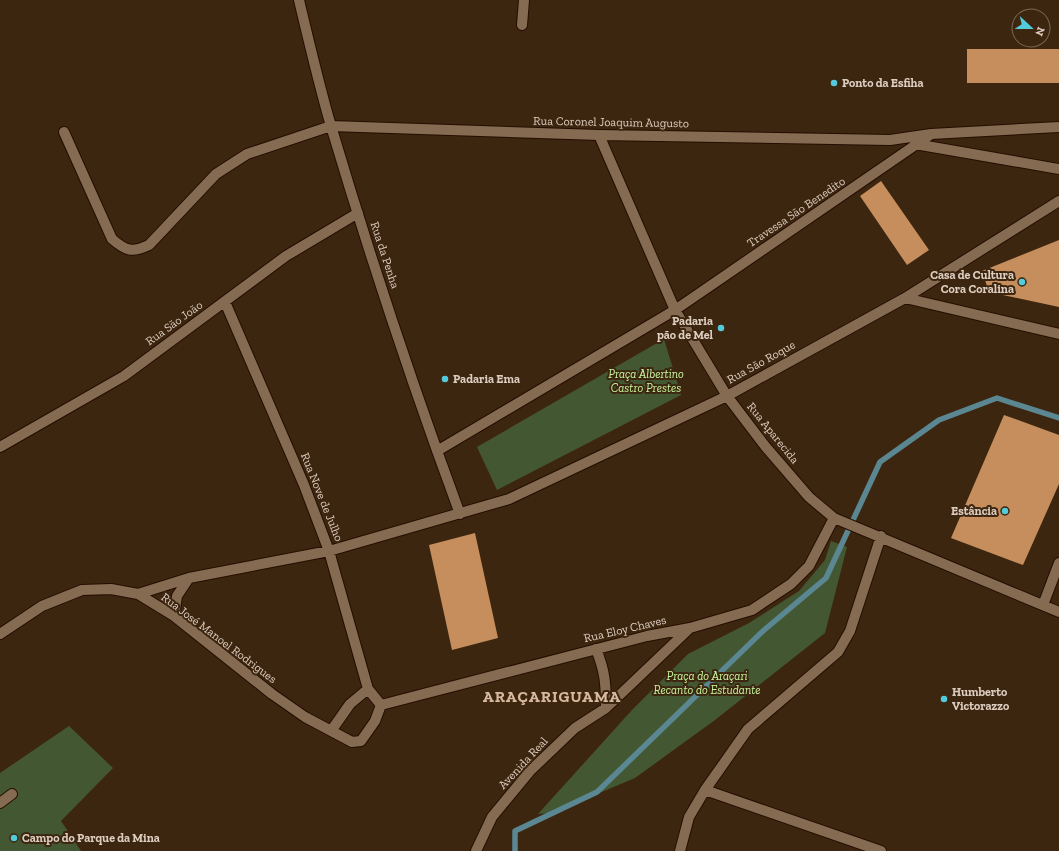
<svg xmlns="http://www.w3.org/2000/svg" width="1059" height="851" font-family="'Zilla Slab',serif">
<rect width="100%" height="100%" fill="#3d2610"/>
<path fill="#445733" d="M664 339 681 395 497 490 477 447Z
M831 541 847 547 825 633 715 720 635 778 552 813 538 814 632 710 688 654 749 623 799 591 825 560Z
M69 726 113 768 61 821 81 851H0V773Z"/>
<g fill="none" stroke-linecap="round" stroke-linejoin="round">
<path stroke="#5a8791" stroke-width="5.5" d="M515 851V831L597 792 763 631 826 578 880 462 939 420 997 398 1059 418"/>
</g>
<path fill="#c58e5c" d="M967 49H1059V83H967Z
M881 181 929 250 907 265 860 196Z
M1059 240V307L989 292 982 271Z
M1004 415 1059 435V484L1023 565 951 538Z
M475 533 498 638 452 650 429 545Z"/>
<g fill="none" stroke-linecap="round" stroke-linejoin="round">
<defs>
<path id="minor" d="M299 0C309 42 319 85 331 126 370 257 413 387 460 514
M522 25 524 0
M64 132 112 239C126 251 132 253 149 245L216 174 247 154 331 126 599 135 890 140 931 134 1059 127
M599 135 675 310 727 396 765 446 809 497 834 518 1059 612
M915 144 1059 169
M905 298 1059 334
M225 302 304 485 329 551 368 689 381 705
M0 447 124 376 286 256 358 213
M437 451 675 310 930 135
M138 594 189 578 329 551 509 499 727 396 905 298 1059 201
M1043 605 1059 563
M174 616 177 596 189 578
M0 634 42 606 82 590 111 589 138 594 174 616 272 694 305 717 352 742 361 741 375 721 381 705
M596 649C605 671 606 684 606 708
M381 705 647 636 690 628 752 610 791 584 809 566 834 518
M331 731 350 704 368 689
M705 790 881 851
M0 803 12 794
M476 851 492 817 530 771 575 728 606 708 690 628
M680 851 689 817 705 790 748 729 838 652 850 631 881 536"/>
</defs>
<use href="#minor" stroke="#230e00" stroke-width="12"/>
<use href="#minor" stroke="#866b53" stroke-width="10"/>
</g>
<g fill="#53cbda" stroke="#3d2610" stroke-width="1.5">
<circle cx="834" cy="83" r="4"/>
<circle cx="1022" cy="282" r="4"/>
<circle cx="721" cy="328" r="4"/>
<circle cx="445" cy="379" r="4"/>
<circle cx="1005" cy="511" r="4"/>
<circle cx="944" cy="699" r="4"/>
<circle cx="14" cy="838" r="4"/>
</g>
<g text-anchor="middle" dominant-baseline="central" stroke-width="4" stroke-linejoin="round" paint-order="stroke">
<g font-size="12" font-weight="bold" fill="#decec1" stroke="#3d2610" text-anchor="start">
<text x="842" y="83">Ponto da Esfiha</text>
<text x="1014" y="275" text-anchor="end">Casa de Cultura<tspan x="1014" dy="14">Cora Coralina</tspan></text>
<text x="713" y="321" text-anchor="end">Padaria<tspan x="713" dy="14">pão de Mel</tspan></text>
<text x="453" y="379">Padaria Ema</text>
<text x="997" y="511" text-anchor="end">Estância</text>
<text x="952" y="692">Humberto<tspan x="952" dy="14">Victorazzo</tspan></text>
<text x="22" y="838">Campo do Parque da Mina</text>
</g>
<g font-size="12" fill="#decec1" stroke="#3d2610">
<text transform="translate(611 122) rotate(1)">Rua Coronel Joaquim Augusto</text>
<text transform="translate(796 212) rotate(-34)">Travessa São Benedito</text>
<text transform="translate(385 255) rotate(72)">Rua da Penha</text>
<text transform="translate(174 323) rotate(-36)">Rua São João</text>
<text transform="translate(761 362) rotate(-29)">Rua São Roque</text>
<text transform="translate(773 433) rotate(51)">Rua Aparecida</text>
<text transform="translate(322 497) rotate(68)">Rua Nove de Julho</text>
<text transform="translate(625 629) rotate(-13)">Rua Eloy Chaves</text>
<text transform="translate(219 638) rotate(37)">Rua José Manoel Rodrigues</text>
<text transform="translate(523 763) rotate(-47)">Avenida Real</text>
</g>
<g font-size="12" font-style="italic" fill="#c7f69e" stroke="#3d2610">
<text x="646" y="374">Praça Albertino<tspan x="646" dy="14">Castro Prestes</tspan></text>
<text x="707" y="676">Praça do Araçari<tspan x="707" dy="14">Recanto do Estudante</tspan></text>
</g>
<g font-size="16" font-weight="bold" letter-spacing="1" fill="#d7b99f" stroke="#3d2610">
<text x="552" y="696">ARAÇARIGUAMA</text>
</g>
</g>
<g transform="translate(1031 28) rotate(112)"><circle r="19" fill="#3d2610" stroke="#7d6957"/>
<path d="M0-3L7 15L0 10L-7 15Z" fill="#53cbda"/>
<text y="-6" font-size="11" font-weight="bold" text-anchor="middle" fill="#decec1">N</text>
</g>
</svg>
